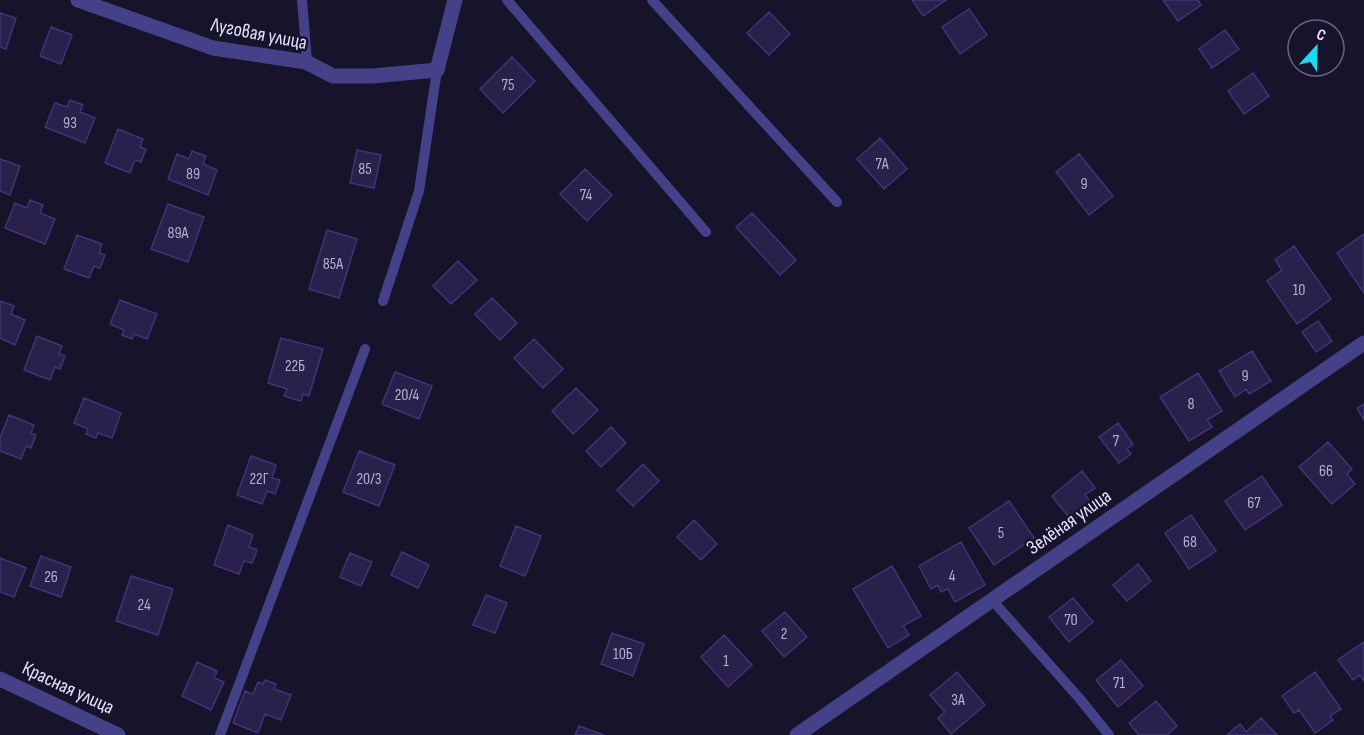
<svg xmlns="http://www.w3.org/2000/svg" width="1364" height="735" font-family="'Sofia Sans Condensed',sans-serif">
<rect width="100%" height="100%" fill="#17132b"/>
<path fill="#29204b" stroke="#413476" stroke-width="1.5" d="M912 0H946L923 16Z
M1163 0H1198L1201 5 1178 21Z
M969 9 987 35 960 54 942 27Z
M769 12 790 34 769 55 747 33Z
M0 13 16 18 6 49 0 47Z
M51 27 72 35 61 64 40 56Z
M1225 30 1239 49 1212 68 1199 49Z
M512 57 535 81 503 113 480 89Z
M1253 73 1269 96 1244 114 1228 91Z
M70 100 83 105 80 112 95 118 85 143 45 127 55 103 67 107Z
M118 129 143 139 140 147 146 149 141 162 135 160 130 173 105 163Z
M880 138 907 169 884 189 857 159Z
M357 150 381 155 374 188 350 183Z
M192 151 206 156 203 164 217 170 208 195 168 179 177 154 189 159Z
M1079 154 1113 196 1089 215 1056 172Z
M0 159 20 166 10 195 0 191Z
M585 169 612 195 587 221 560 194Z
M30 200 43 205 40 213 55 219 45 244 5 228 15 203 27 208Z
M168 204 204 217 188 262 151 249Z
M752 213 796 260 780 275 736 227Z
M327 230 357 239 339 298 309 289Z
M1364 234V293L1337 253Z
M77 235 102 244 99 253 105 255 100 268 94 266 89 278 64 269Z
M1294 246 1331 299 1297 324 1267 281 1282 270 1275 260Z
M458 261 477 280 451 304 433 286Z
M492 298 517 323 500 340 475 314Z
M120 300 157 314 147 339 134 334 132 339 122 335 124 330 110 324Z
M0 301 14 306 11 314 25 320 15 345 0 338Z
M1318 321 1332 341 1316 352 1302 332Z
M37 336 62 346 59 354 65 356 60 369 55 367 50 380 24 370Z
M281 338 323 349 309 396 303 394 301 401 284 396 287 389 268 383Z
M534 339 563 369 543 388 514 358Z
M1252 351 1271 381 1249 394 1246 389 1235 397 1219 371Z
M395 372 432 386 419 419 382 404Z
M1198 373 1222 411 1207 420 1212 427 1189 441 1160 397Z
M576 388 598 410 573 434 552 411Z
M84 398 121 413 112 438 98 433 96 438 86 434 88 429 74 423Z
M1364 404V420L1357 408Z
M9 415 34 425 31 433 36 435 31 448 26 446 21 459 0 451V438Z
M1118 423 1133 444 1127 449 1131 454 1119 463 1099 437Z
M611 427 626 443 601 467 586 451Z
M1328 442 1352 469 1347 474 1355 484 1332 504 1299 467Z
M359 451 395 465 379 506 343 492Z
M251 456 276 465 272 478 280 480 275 494 267 491 262 504 237 495Z
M643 464 659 481 633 506 617 490Z
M1082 471 1095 488 1085 495 1093 505 1072 521 1052 496Z
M1262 476 1282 505 1245 530 1225 501Z
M1009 501 1034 538 994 565 969 528Z
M1191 515 1216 551 1189 569 1165 533Z
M694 520 717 544 701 560 677 537Z
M228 525 253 535 249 547 257 550 252 563 244 561 239 574 214 565Z
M516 526 541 536 525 576 500 566Z
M961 542 985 585 955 602 948 589 941 592 938 585 931 589 919 566Z
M402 552 429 565 418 588 391 575Z
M350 553 372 562 361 586 340 577Z
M41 556 71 567 61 597 30 586Z
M0 558 26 568 14 597 0 592Z
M1138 564 1151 581 1127 601 1113 585Z
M892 566 921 616 903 626 909 635 888 648 853 589Z
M131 576 173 589 158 635 116 621Z
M486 595 507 603 495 633 473 625Z
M1073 598 1093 622 1069 642 1049 617Z
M785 612 807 637 784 657 762 631Z
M612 633 644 644 633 676 601 664Z
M724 635 752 665 728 687 701 657Z
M1364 642V681L1360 675 1353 680 1338 660Z
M1121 660 1143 686 1118 707 1096 680Z
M197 662 217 671 214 678 224 682 211 710 182 696Z
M957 672 985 705 951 734 938 718 945 712 930 695Z
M1315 672 1341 709 1330 716 1333 720 1315 733 1299 710 1294 713 1282 696Z
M265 680 276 684 274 689 291 695 281 720 265 714 258 733 233 723 245 691 253 694 258 682 263 684Z
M1156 701 1177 726 1167 735H1139L1129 723Z
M1261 718 1277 735H1227L1240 724 1246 732Z
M579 726 604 735H575Z"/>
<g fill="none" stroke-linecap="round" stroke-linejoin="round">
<path stroke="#444188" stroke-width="10" d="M302 0 307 61 306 62
M507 0 706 232
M652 0 837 202
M383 301 419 191 437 70
M992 600 1080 699 1109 735
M220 735 365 349"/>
<path stroke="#444188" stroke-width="15" d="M78 0 213 48 306 62 333 76H373L437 70 455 0
M0 679 118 735
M797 735 1364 343"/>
</g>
<g text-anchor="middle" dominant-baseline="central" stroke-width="5" stroke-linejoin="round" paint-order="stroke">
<g font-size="16" fill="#b4afd0">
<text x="508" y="85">75</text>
<text x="70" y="123">93</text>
<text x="882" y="164">7А</text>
<text x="365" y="169">85</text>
<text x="193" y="174">89</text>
<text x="1084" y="184">9</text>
<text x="586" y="195">74</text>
<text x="178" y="233">89А</text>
<text x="333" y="264">85А</text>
<text x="1299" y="290">10</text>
<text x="295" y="366">22Б</text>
<text x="1245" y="376">9</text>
<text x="407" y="395">20/4</text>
<text x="1191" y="404">8</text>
<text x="1116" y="441">7</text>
<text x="1326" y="471">66</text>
<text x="259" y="479">22Г</text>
<text x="369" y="479">20/3</text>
<text x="1254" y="503">67</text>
<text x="1001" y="533">5</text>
<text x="1190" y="542">68</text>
<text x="952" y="576">4</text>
<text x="51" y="577">26</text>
<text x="144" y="605">24</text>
<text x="1071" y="620">70</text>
<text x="784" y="634">2</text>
<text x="623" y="654">10Б</text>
<text x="726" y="661">1</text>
<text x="1119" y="683">71</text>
<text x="958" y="700">3А</text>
</g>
<g font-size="20" fill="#e3dffd" stroke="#17132b">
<text transform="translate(259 34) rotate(11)">Луговая улица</text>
<text transform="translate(1069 522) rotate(-35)">Зелёная улица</text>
<text transform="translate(68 688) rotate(25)">Красная улица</text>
</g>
</g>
<g transform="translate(1316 48) rotate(22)"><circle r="28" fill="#17132b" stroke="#69657f" stroke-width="1.5"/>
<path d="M0-4.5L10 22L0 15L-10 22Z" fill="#16dbf2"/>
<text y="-9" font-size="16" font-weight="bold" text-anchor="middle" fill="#e3dffd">С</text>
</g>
</svg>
